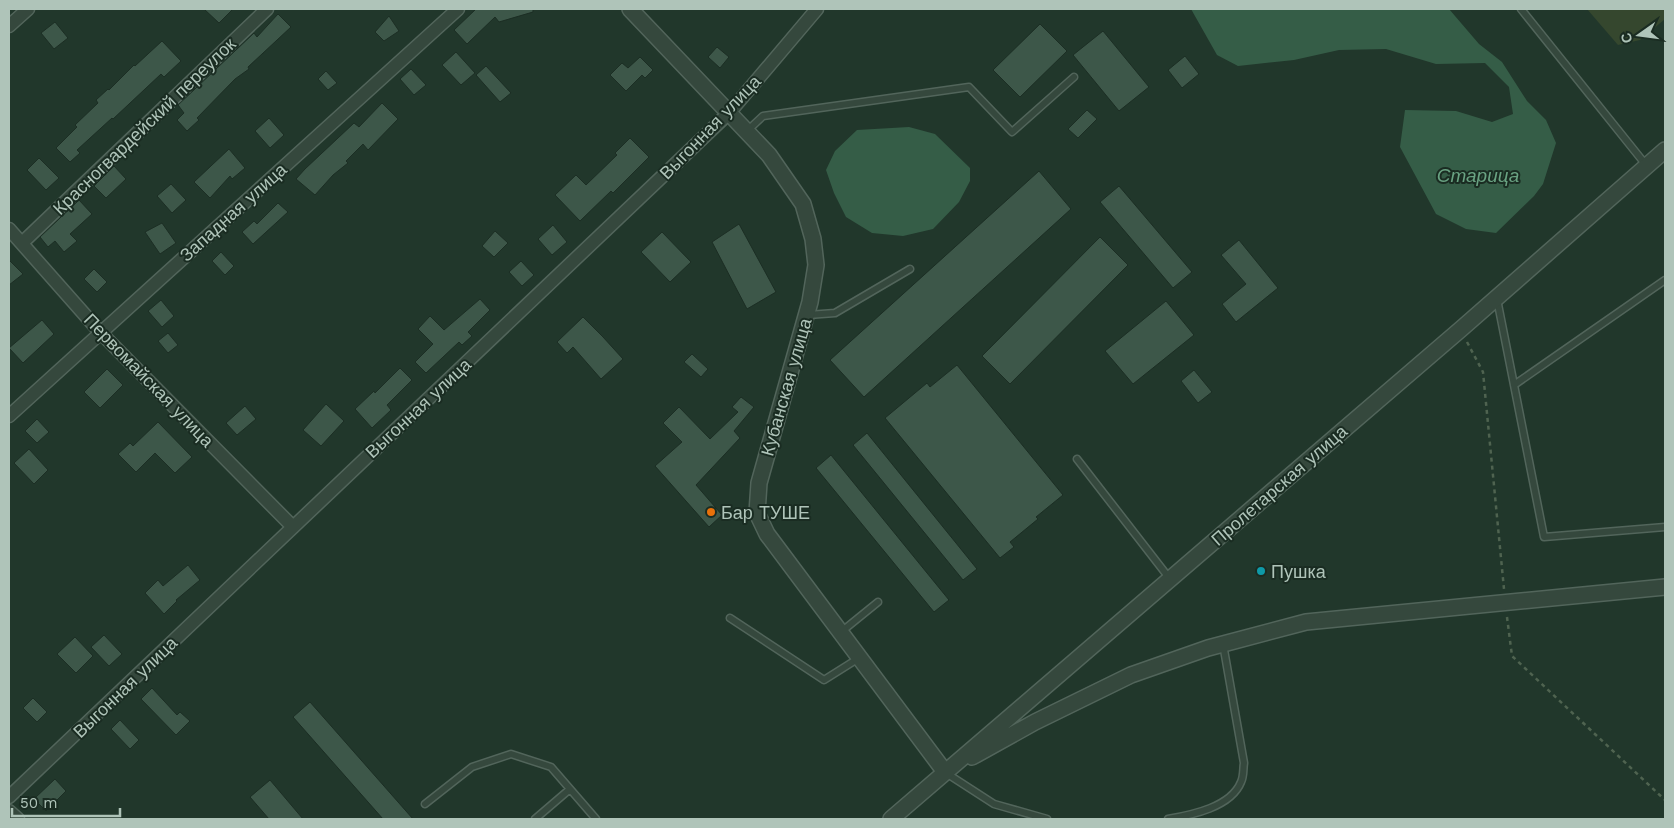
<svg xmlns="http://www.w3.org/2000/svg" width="1674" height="828" font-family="'Work Sans',sans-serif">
<rect width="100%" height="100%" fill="#21372b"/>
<path fill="#35472e" d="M1587 9H1665V19L1640 40 1618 45Z"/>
<path fill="#355d47" d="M1191 9H1449L1479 44 1502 62 1527 101 1546 120 1556 143 1543 184 1534 196 1496 233 1466 229 1436 214 1400 147 1405 110 1456 111 1492 122 1513 114 1509 87 1485 63 1436 64 1386 49 1339 50 1294 60 1238 66 1217 55Z
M909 127 935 134 970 168V181L959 202 933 229 903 236 872 233 846 217 834 193 826 170 835 151 857 130Z"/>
<path fill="#3d5749" stroke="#1c2e24" d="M204 9H233L219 23Z
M476 9H533V12L499 22 495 17 467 44 454 30Z
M278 14 291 27 248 67 249 69 235 79 197 118 199 120 187 131 177 120 184 113 178 105 254 33 257 37Z
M389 16 399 31 384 41 375 32Z
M55 22 68 38 54 49 41 33Z
M1040 24 1067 51 1020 97 993 70Z
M1103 31 1149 87 1119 111 1073 55Z
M162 41 181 61 164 77 161 74 113 119 112 118 77 150 80 153 70 162 56 148 77 127 75 125 98 103 96 100 108 89 109 90 134 65 135 66Z
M717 47 729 57 720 68 708 57Z
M456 52 475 73 461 85 442 65Z
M1185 56 1199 74 1182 88 1168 70Z
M640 57 653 70 645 78 642 75 626 91 610 75 622 63 628 68Z
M486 66 511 93 500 102 476 75Z
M411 69 426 85 414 95 400 79Z
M326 71 337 83 328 90 318 79Z
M382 103 398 119 368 150 363 144 346 161 348 163 333 175 315 195 296 179 305 169 354 123 359 127Z
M1087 110 1097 119 1078 138 1068 129Z
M269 118 284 135 270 148 255 131Z
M630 138 649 157 613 193 611 191 580 221 555 195 576 175 586 185 617 155 615 153Z
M229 149 245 168 232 179 230 176 210 198 194 182Z
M39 158 59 178 46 190 27 170Z
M114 166 126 179 106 198 94 186Z
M1039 171 1071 209 864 397 830 360Z
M171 184 186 200 172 213 157 196Z
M1119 186 1192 272 1173 288 1100 202Z
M79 200 92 214 70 234 77 241 64 252 55 241 48 247 40 237Z
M278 203 288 212 253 244 242 232 254 221 257 224Z
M162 223 176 243 160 254 145 232Z
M739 224 776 292 747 309 712 242Z
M553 225 567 242 552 255 538 239Z
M495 231 508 243 494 257 482 246Z
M662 232 691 262 670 282 641 252Z
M1100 237 1128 265 1010 384 982 356Z
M1239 240 1278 288 1236 322 1222 304 1246 284 1221 255Z
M221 252 234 266 225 275 212 261Z
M9 260 23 274 9 285Z
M521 261 534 275 522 286 509 272Z
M94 269 107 282 97 292 84 279Z
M480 299 490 310 468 332 472 336 462 345 459 342 426 373 415 362 433 344 418 329 430 316 444 330Z
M161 300 174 316 162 327 148 311Z
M1166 301 1194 335 1133 384 1105 351Z
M583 317 603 337 623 359 601 379 573 347 567 353 557 342Z
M42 320 54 334 23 363 9 348Z
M168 333 178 345 168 353 158 341Z
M692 354 708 369 701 377 684 362Z
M957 365 1063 495 1036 517 1038 519 1010 542 1014 547 1000 558 885 418 927 383 930 387Z
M400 368 412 380 387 405 391 410 372 428 355 409 374 391 375 393Z
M107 369 123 385 100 408 84 392Z
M1194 370 1212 392 1198 403 1181 381Z
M741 397 754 407 734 431 740 438 696 485 722 515 709 527 655 466 682 442 663 423 679 407 710 439 738 412 732 407Z
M326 404 344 421 321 446 303 430Z
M245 406 256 419 237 435 226 423Z
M37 419 49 432 37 443 25 431Z
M158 422 192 457 175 473 155 453 136 472 118 454 130 443 133 446Z
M867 433 977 569 963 580 853 445Z
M29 449 48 470 34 484 14 463Z
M831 455 949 600 934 612 816 468Z
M188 565 200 580 176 600 177 601 164 614 145 593 158 580 163 586Z
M104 635 122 654 109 666 91 647Z
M75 637 93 656 76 673 57 654Z
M152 688 177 715 180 712 190 721 176 735 141 699Z
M33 698 47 712 37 722 23 708Z
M310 702 413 819H383L293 717Z
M120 720 139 740 130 749 111 729Z
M55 779 66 791 46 811 34 799Z
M270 780 303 819H269L250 797Z"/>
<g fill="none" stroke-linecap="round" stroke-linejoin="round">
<defs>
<path id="service" d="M1521 9 1646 165
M747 131 763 116 969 87 1012 132 1074 77
M1497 299 1544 537 1665 527
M808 315 835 313 910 269
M1514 385 1665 280
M1077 459 1170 579
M730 618 824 680 859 658
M841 632 878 602
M946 773 994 804 1047 819
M425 804 472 767 511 754 551 767 596 819
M535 819 570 789
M1168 819C1192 815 1231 807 1241 782 1244 776 1243 768 1244 763L1223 644"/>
<path id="minor" d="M9 26 28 9
M9 229 100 332 293 527
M22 243 267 9
M9 416 458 9
M9 797 729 113 817 9
M9 811 18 819"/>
<path id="tertiary" d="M630 9 769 155 803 204 813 239 816 265 810 302 759 483 757 513 767 534 945 772
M972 757 1035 722 1131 675 1208 648 1306 622 1665 587
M891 819 1461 329 1665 150"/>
</defs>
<use href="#service" stroke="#52655b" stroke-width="9"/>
<use href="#minor" stroke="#52655b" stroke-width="15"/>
<use href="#tertiary" stroke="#52655b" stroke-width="18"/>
<path stroke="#4f6350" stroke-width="2.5" stroke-dasharray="4 4" stroke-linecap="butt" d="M1467 342 1483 372 1504 589
M1507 617 1512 656 1665 800"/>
<use href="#service" stroke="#35483d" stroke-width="6"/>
<use href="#minor" stroke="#35483d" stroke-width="12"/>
<use href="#tertiary" stroke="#35483d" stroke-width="15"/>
</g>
<circle fill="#e8710a" stroke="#1a2c22" stroke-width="2" cx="711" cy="512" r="5"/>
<circle fill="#0f9aa8" stroke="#1a2c22" stroke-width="2" cx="1261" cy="571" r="5"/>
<g text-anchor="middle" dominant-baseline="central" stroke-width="4" stroke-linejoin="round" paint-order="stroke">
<g font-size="18" fill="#afc4b9" stroke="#1a2c22">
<text transform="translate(144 126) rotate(-44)">Красногвардейский переулок</text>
<text transform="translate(710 127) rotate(-46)">Выгонная улица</text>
<text transform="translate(233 212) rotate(-42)">Западная улица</text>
<text transform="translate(149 380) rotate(46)">Первомайская улица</text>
<text transform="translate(786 387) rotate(-74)">Кубанская улица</text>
<text transform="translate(418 408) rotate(-43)">Выгонная улица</text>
<text transform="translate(1279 485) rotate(-41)">Пролетарская улица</text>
<text transform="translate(125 687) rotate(-44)">Выгонная улица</text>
</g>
<g font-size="18" fill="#afc4b9" stroke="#1a2c22" text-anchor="start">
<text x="721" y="512">Бар ТУШЕ</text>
<text x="1271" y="571">Пушка</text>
</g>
<g font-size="19" font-style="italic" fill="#69a282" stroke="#1a2c22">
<text x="1478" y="175">Старица</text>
</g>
</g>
<rect width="1674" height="828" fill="none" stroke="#afc4b9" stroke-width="20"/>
<g transform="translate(1639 35) rotate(256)" stroke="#1a2c22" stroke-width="4" paint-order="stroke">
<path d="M0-4L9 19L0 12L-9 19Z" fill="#afc4b9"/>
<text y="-8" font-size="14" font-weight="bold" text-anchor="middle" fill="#afc4b9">С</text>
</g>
<path d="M12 808v8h108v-8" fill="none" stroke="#afc4b9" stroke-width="2.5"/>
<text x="20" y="808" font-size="15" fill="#afc4b9" stroke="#1a2c22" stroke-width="4" paint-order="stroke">50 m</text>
</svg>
